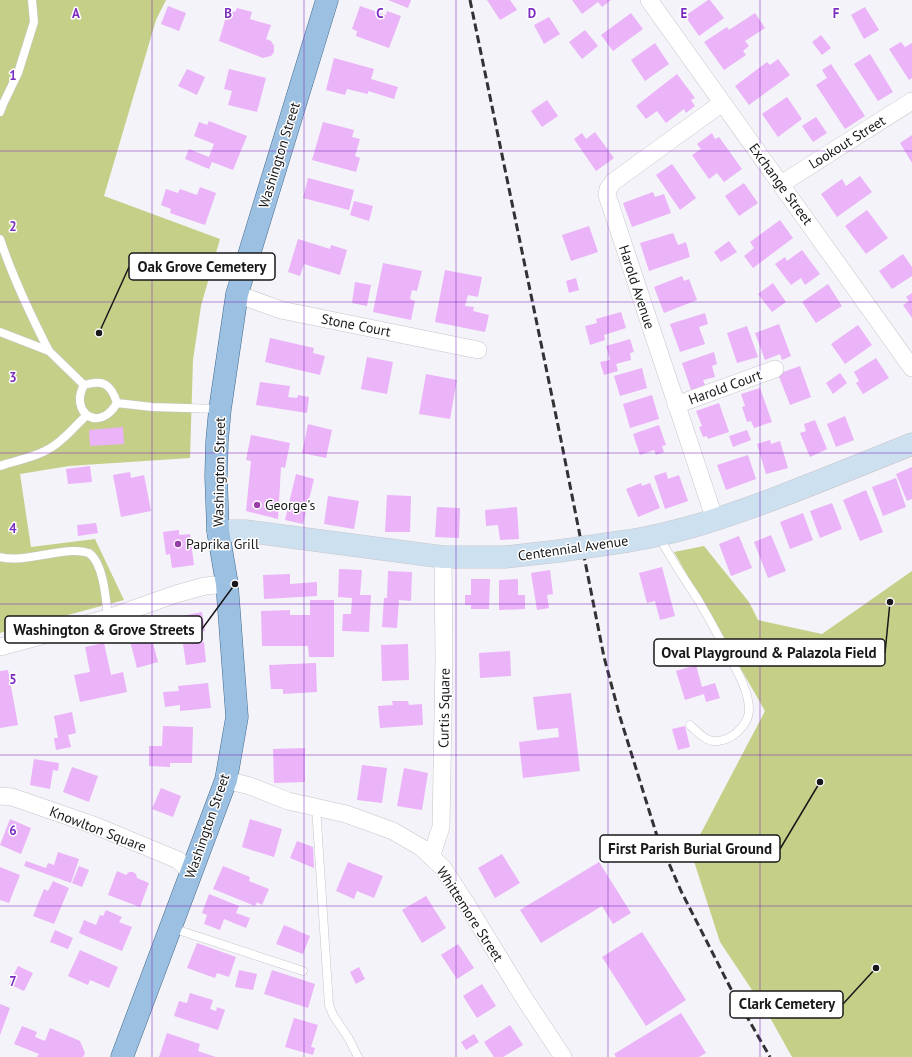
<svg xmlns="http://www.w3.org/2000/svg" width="912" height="1057" font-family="'PT Sans',sans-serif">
<rect width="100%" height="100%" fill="#f4f3f9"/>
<path fill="#c5cf88" d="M0 0H166L156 20 104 196 220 239 201 306 193 360 190 458 69 466 20 474 31 547 95 539 124 600 0 633Z
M704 546 749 602 758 620 822 634 912 571V1057H792L768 1014 720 942 691 852 765 711 674 552Z"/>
<path fill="#ebb3f8" d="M388 0H411L408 8Z
M487 0H510L517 10 500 20Z
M572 0H611L602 7 598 2 582 14Z
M708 0H710L724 18 699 36 685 16Z
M168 6 186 13 179 31 161 24Z
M360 6 386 15 387 11 401 16 389 48 356 36 357 31 352 29Z
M865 7 879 30 864 39 851 15Z
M237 8 252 12 250 19 271 25 266 39 271 41 274 46V52L271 56 263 58 219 41 228 10 235 12Z
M631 13 643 29 613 51 601 35Z
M755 13 765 28 745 41 749 46 743 51 746 55 724 70 704 42 727 27 729 30Z
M549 17 560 34 544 44 534 25Z
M585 30 598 46 582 59 569 42Z
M821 35 831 48 822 55 812 42Z
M901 42 905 47 912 43V78L909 80 889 49Z
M655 43 669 64 645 81 631 60Z
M870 54 893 92 878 101 854 64Z
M334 58 374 69 371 79 398 87 394 99 368 91V94L347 89 345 95 326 90Z
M778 59 790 75 749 105 735 86 767 62 770 65Z
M831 64 865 116 845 129 816 85 827 78 822 70Z
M187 69 205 77 197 95 178 86Z
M229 69 266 78 257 112 228 105 232 91 224 89Z
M677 74 695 98 691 100 695 106 686 113 684 109 666 123 657 111 646 119 636 106Z
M787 97 802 119 778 137 762 114Z
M547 100 558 116 542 127 531 111Z
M816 117 827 133 813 142 802 126Z
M209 121 247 136 233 170 212 162 209 169 185 159 189 149 209 157 214 144 194 136 199 122 207 125Z
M323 122 354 130 352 137 360 139 355 156 360 158 356 172 312 160Z
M595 132 614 158 596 171 574 139 582 133 586 139Z
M712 133 715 139 719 137 742 169 724 182 717 173 709 179 692 155 701 149 697 144Z
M912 135V163L900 143Z
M672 164 696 198 680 210 656 175Z
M860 176 872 192 837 217 821 194 842 179 846 186Z
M308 178 354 190 349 210 303 198Z
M744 183 758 203 739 216 725 196Z
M200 187 216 193 205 225 170 213 171 209 161 205 166 189 178 193 180 189 197 195Z
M653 192 655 197 664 194 671 213 632 227 623 203Z
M354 201 373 206 369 221 350 215Z
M867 210 888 238 866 254 845 226Z
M780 220 793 238 753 268 744 256 754 248 750 242Z
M589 226 598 252 571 261 562 235Z
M673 233 678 245 686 242 690 257 649 271 640 243Z
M298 239 330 249 331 245 347 250 340 275 304 264 300 276 288 272Z
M729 241 737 252 721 262 714 252Z
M802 250 820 274 805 285 801 278 791 285 775 264 785 257 787 261Z
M903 254 912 267V276L892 289 879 271Z
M383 263 422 271 417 291 412 290 410 299 415 301 411 320 373 312Z
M445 270 482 277 478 297 468 295 465 306 474 307 473 311 489 315 485 332 435 322Z
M682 276 684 281 689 279 697 300 664 313 654 287Z
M576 278 579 290 569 293 566 281Z
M355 282 371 285 367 306 352 303Z
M773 283 786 302 772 312 758 294Z
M828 284 842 306 816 323 802 302Z
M912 293V318L903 305 909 301 906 297Z
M621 312 626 328 604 335 605 340 590 345 585 326 597 323 596 319Z
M705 313 708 324 699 327 705 344 680 352 670 324Z
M779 324 791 356 782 360 780 354 765 360 755 333Z
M858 325 872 345 845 364 831 344Z
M747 326 758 357 737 363 727 333Z
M270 338 314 348 313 353 325 356 320 375 265 362Z
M630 339 634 352 630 353 631 360 616 364 618 371 604 375 600 362 610 360 606 346Z
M714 352 717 364 712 366 715 377 703 380 705 385 691 390 682 363Z
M367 357 393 362 387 394 361 389Z
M876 358 889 378 863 394 856 383 859 381 854 372Z
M800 366 811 397 790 405 778 374Z
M642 368 647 388 620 396 614 376Z
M840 373 847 383 833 394 826 383Z
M426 374 457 380 450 419 419 414Z
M260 382 290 386 288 397 297 398 298 395 309 397 307 413 256 405Z
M760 388 772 422 754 428 751 421 747 422 742 407 745 406 741 394Z
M652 395 659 419 630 428 623 404Z
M719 403 729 432 708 439 707 436 703 437 699 427 702 426 696 411Z
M845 416 854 440 836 447 827 424Z
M815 420 827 449 810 457 800 433 806 431 804 424Z
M308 424 332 430 326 458 302 453Z
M659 425 666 445 662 446 664 452 656 455 654 450 640 455 633 434Z
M123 427 124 444 90 446 89 430Z
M747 430 751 440 733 447 729 436Z
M251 435 290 443 285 468 281 467 278 519 246 511 251 461 246 460Z
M770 440 771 444 780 441 788 468 766 474 757 444Z
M748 455 756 479 726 490 717 465Z
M90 466 92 482 68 484 66 469Z
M912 467V499L907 501 896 474Z
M130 472 131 478 144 475 151 511 121 517 113 475Z
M666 472 668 479 679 475 688 501 665 509 654 476Z
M296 474 314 479 303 524 285 520Z
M896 478 906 507 883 516 872 487Z
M641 483 642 486 650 483 660 508 638 517 626 489Z
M866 490 883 532 860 541 843 500Z
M387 495 411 496 410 532H385Z
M328 496 359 501 354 529 324 524Z
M832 503 842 529 820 538 810 511Z
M437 507 460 508 459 538 435 537Z
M517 507 519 539 500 540 498 525 486 526 485 510Z
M803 513 813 540 790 549 780 522Z
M96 523 98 533 78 536 77 525Z
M179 530V535L190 534 194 565 172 568 170 554 166 555 163 532Z
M771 535 786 571 768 578 754 542Z
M739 536 752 568 731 576 719 544Z
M662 567 675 616 660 620 655 601 647 603 639 573Z
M339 569 362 570 360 595H371L369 632 342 631 343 614H351L352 598 338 597Z
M550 570 553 594 547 595 549 608 537 610 531 573Z
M388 571 412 572 411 601 399 600 397 628 382 627 384 598H387Z
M290 574V584L317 582V596L264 599 263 575Z
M471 579H490L489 609H471V605H465V595H471Z
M518 579V595H525V609L499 610V580Z
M310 600H334V657H309L308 646H262L261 611 290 610V615H310Z
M202 612 205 631 198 632 199 635 192 636V633L176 636 172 618Z
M149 628 158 662 137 668 128 633Z
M204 642 206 662 186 665 183 644Z
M104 643 111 675 123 672 127 692 80 702 74 675 90 672 85 647Z
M408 644 409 680 382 681 381 645Z
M510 651 511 676 480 678 479 653Z
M316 663 317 692 283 694V689H271L269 665Z
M696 665 702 687 715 683 720 698 706 702 704 694 685 700 676 671Z
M8 670 18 725 0 728V671Z
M208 683 211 708 180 711V705L165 707 163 692 179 691 178 686Z
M571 693 580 771 523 778 519 742 559 737 558 728 537 730 533 697Z
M392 701H408L409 705 422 704 423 725 380 728 378 706 393 705Z
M72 712 76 733 68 735 71 747 56 750 54 738H58L54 716Z
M163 726 193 727 192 763H170V767L149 766V746H162Z
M685 726 690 747 678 750 672 729Z
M305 748V782L274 783 273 749Z
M34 759 59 763 58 771 53 770 50 789 30 785Z
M362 765 387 768 382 803 357 800Z
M72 767 98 776 89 802 63 792Z
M404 768 428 773 422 810 397 806Z
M161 788 181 796 173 817 152 809Z
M10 819 31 828 21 854 0 845Z
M250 819 282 829 274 857 242 847Z
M297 841 313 847 314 868 290 858Z
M58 852 79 859 71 883 24 866 26 861 46 868 48 863 54 865Z
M502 854 520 883 495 898 478 868Z
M348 862 383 876 374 898 357 891 354 899 336 891Z
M599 862 631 913 613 924 602 906 541 943 520 910Z
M79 866 89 870 82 887 72 883Z
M223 866 250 877 249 881 269 889 262 905 257 902 255 906 213 889Z
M0 867 20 875 9 903 0 900Z
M117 871 126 875 129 872H133L136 874 137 878 149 883 140 907 108 895Z
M53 881 69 888 54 924 33 916 44 889 48 891Z
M209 894 239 906 236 913 250 918 246 928 224 919 220 930 204 924 207 915 202 913Z
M426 896 446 928 422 943 402 910Z
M106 910 122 917 119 922 132 927 122 951 79 933 84 920 96 925 100 915 103 916Z
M284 925 310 936 303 954 276 944Z
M55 930 73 938 68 949 50 942Z
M642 932 686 1000 646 1026 602 957Z
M197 943 236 957 229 977 217 973 215 978 187 968Z
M458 944 474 968 457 979 441 955Z
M80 950 118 967 109 988 90 980 88 985 68 976Z
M18 966 33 973 24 991 9 984Z
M359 967 365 979 356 984 350 972Z
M239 970 257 974 253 990 235 987Z
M272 970 315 984 308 1008 264 994Z
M482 984 496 1006 477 1018 463 996Z
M190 993 213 1000 210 1009 216 1011 217 1007 225 1010 218 1030 174 1016 179 1001 187 1003Z
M0 1004 10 1008 0 1035Z
M681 1013 706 1053 699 1057H616L614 1054Z
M294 1018 318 1025 311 1047 315 1048 313 1055 285 1047Z
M510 1025 523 1045 503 1057H494L484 1042Z
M22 1026 37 1032 35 1037 45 1041 50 1028 80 1041 85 1053 83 1057H37L39 1054 14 1044Z
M167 1033 200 1044 198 1051 216 1057H159Z
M474 1034 479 1042 466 1050 461 1042Z"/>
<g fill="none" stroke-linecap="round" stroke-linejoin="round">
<defs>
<path id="lane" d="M0 112 3 104 18 73 34 22 32 0
M0 239C13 278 30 314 49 351
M0 332 49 351 84 385
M117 403C99 434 69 412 84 385 103 379 111 384 117 403L152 407 218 409
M0 466C21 459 43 456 60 441 70 433 78 423 87 415
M659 536C670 558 684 578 697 598 708 616 718 635 728 654 737 671 749 691 749 710 749 723 735 737 723 740 708 745 700 734 690 725
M0 557C26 564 64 545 89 553 104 564 106 600 108 618
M316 807 329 1005 333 1015 349 1039 358 1057
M172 928 303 971"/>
<path id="street" d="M649 0 912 368
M781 184 912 101
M237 294 281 310 478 350
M676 405 775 369
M715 520 607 195 608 189 613 182 722 103
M0 647 108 618 176 594 205 586 227 584
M226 780 250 786 288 801 346 814 393 831 422 848 443 868 467 905 524 998 563 1057
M0 796 12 797 96 826 178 860 191 873
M431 857 441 827 444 660 443 557"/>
<path id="secondary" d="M218 531H245L443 557H506L559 551
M628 541C678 533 723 518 771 500 818 482 865 463 912 444"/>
<path id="primary" d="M122 1057 226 780 237 717 227 584 218 531 216 476 217 441 220 409 237 294 327 0"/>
</defs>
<use href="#lane" stroke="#c6c5cb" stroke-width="9"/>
<use href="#street" stroke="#c6c5cb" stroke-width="18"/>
<use href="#secondary" stroke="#c6c5cb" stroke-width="23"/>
<use href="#primary" stroke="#426a8e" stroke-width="23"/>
<use href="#lane" stroke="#fff" stroke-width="8"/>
<use href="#street" stroke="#fff" stroke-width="17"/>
<use href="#secondary" stroke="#cde0f0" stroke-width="22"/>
<use href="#primary" stroke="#9bc0e1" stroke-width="22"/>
<path stroke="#323234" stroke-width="3" stroke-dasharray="8 4" stroke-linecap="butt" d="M470 0 561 440 604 657 620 717 657 836 681 891 731 989 770 1057"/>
<defs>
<path id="secondary-bridge" d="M559 551 628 541"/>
</defs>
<use href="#secondary-bridge" stroke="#c6c5cb" stroke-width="23" stroke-linecap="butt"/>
<use href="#secondary-bridge" stroke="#cde0f0" stroke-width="22"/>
</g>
<path fill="none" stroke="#7b2cbf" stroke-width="1" stroke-opacity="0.55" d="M152 0V1057M304 0V1057M456 0V1057M608 0V1057M760 0V1057M0 151H912M0 302H912M0 453H912M0 604H912M0 755H912M0 906H912"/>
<g fill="#983fab" stroke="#fff" stroke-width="1.5">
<circle cx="257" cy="505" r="4"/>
<circle cx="178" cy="544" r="4"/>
</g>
<g text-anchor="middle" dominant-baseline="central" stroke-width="3" stroke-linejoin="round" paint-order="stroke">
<g font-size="14" fill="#18181a" stroke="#fff">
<text transform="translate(847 142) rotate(-32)">Lookout Street</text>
<text transform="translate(279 155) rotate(-73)">Washington Street</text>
<text transform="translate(781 184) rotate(54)">Exchange Street</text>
<text transform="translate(637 287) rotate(72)">Harold Avenue</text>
<text transform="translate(356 325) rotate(11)">Stone Court</text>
<text transform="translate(725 387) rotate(-20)">Harold Court</text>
<text transform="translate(219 472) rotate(-89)">Washington Street</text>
<text transform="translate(573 548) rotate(-8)">Centennial Avenue</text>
<text transform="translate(444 708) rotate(-89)">Curtis Square</text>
<text transform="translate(207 826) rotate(-71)">Washington Street</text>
<text transform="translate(98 829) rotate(21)">Knowlton Square</text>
<text transform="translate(470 914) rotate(57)">Whittemore Street</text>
</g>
<g font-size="14" fill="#18181a" stroke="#fff" text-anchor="start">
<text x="265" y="505">George's</text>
<text x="186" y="544">Paprika Grill</text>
</g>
</g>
<g font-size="13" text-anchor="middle" font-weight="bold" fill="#7b2cbf" stroke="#fff" stroke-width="3" stroke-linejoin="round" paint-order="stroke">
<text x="76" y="18">A</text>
<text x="228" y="18">B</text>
<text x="380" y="18">C</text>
<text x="532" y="18">D</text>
<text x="684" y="18">E</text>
<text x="836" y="18">F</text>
<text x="13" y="80">1</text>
<text x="13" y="231">2</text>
<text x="13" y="382">3</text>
<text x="13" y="533">4</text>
<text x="13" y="684">5</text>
<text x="13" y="835">6</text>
<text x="13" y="986">7</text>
</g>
<path fill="none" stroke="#18181a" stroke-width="1.5" d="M99 333L129 267M235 584L202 629M890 602L885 653M820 782L780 849M876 968L843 1004"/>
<g fill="#18181a" stroke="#fff" stroke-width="1.5">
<circle cx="99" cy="333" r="4"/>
<circle cx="235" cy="584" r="4"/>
<circle cx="890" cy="602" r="4"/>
<circle cx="820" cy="782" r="4"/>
<circle cx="876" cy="968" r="4"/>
</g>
<g fill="#fff" stroke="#18181a" stroke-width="1.5">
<rect x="129" y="253" width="146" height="27" rx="4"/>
<rect x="5" y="616" width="197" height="27" rx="4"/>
<rect x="654" y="639" width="231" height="27" rx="4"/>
<rect x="600" y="835" width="180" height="27" rx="4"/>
<rect x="730" y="991" width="113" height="27" rx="4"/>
</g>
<g font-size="15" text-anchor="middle" font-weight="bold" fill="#18181a">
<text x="202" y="272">Oak Grove Cemetery</text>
<text x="104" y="635">Washington &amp; Grove Streets</text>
<text x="769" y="658">Oval Playground &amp; Palazola Field</text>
<text x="690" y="854">First Parish Burial Ground</text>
<text x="787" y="1009">Clark Cemetery</text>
</g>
</svg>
